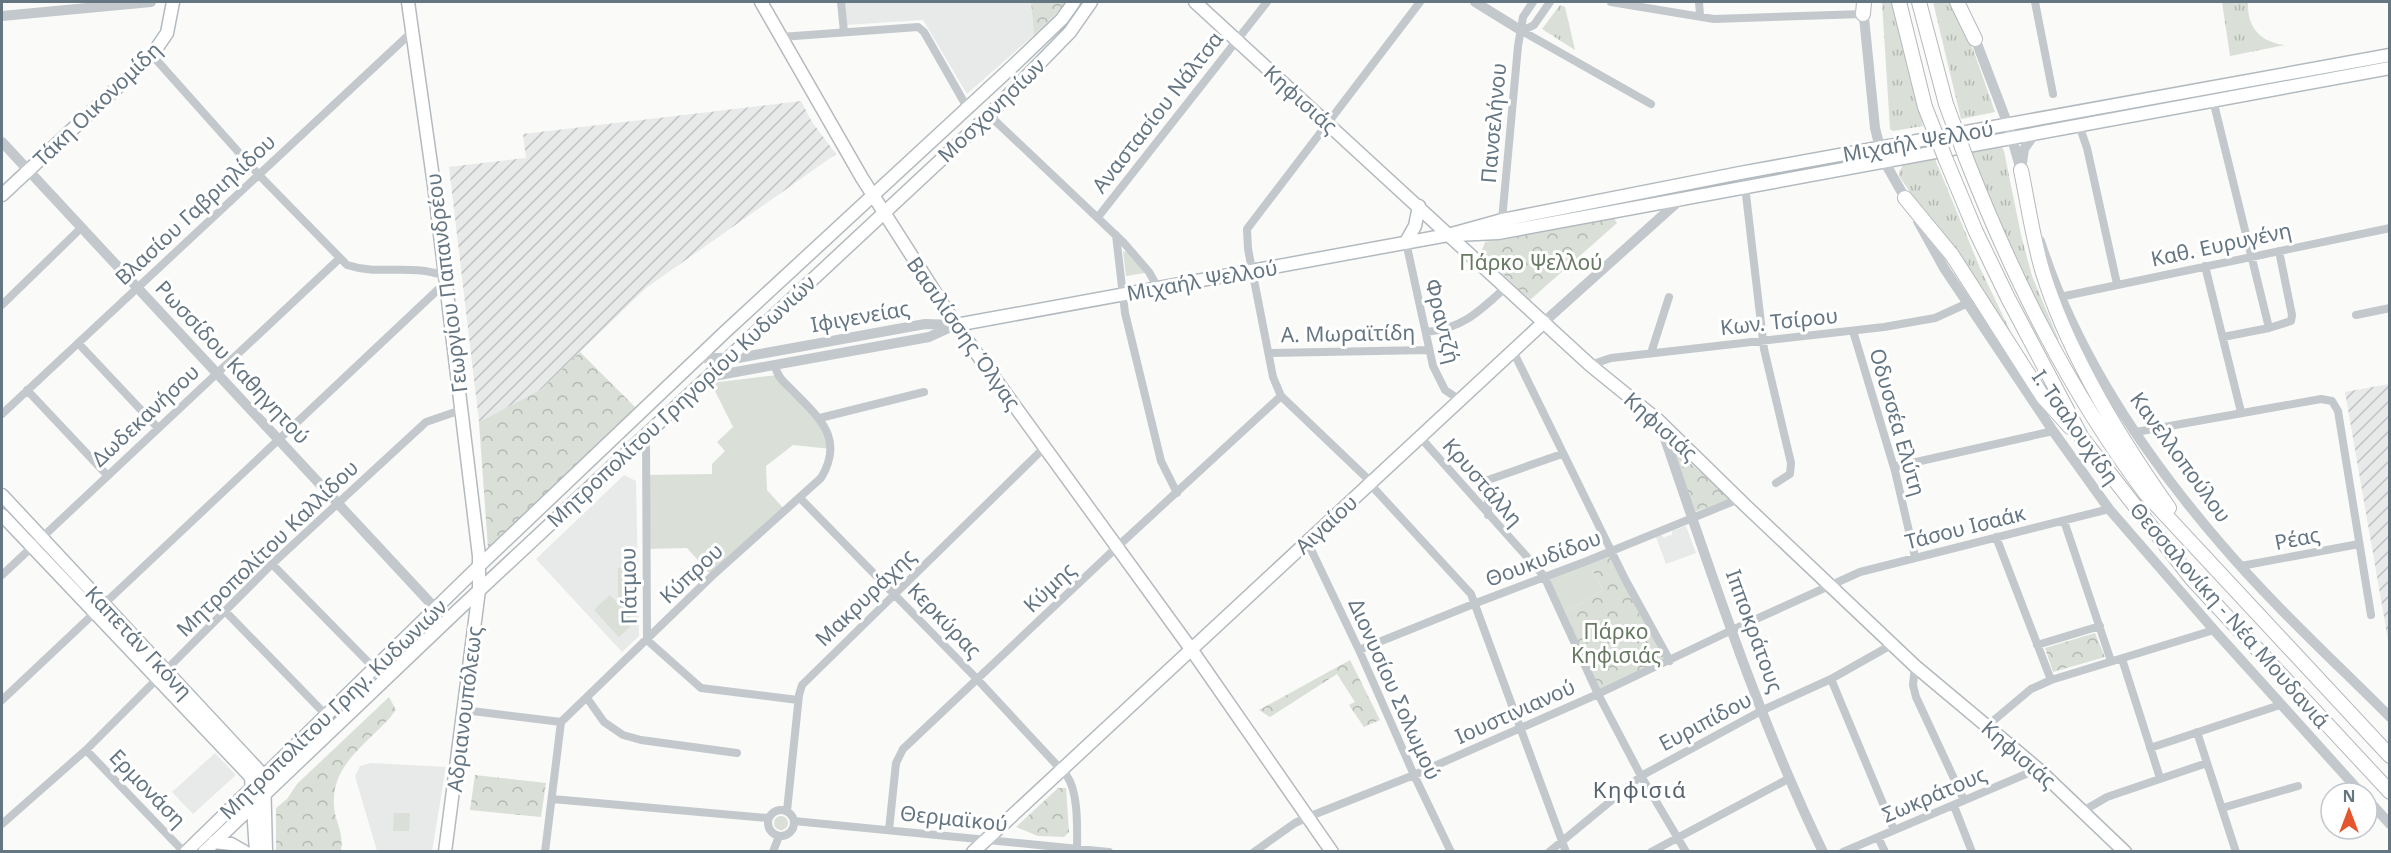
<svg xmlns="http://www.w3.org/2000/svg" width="2391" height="853" font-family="'Noto Sans',sans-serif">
<defs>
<pattern id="industrial-furrows" width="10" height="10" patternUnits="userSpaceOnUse" patternTransform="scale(1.5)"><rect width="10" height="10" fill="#e8e9e9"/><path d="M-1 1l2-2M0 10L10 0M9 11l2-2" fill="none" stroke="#c0c1c2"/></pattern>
<pattern id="grass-tufts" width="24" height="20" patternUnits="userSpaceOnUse" patternTransform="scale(1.5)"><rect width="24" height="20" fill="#dadfd7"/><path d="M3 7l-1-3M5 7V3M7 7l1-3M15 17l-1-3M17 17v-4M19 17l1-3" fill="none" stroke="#b4b9b4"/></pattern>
<pattern id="park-crowns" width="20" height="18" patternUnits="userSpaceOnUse" patternTransform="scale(1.5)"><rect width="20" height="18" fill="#dadfd7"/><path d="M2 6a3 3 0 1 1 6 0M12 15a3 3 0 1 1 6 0" fill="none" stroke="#b4b9b4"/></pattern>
</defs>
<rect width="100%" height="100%" fill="#fafaf8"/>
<path fill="#e8e9e9" d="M843 2H1031L1034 35 967 94 923 20 846 25Z
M624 475 636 481 639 636 622 652 536 559Z
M1686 526 1696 553 1666 564 1656 537 1661 535 1664 538 1667 536 1672 535V531Z
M215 753 236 775 193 814 172 792Z
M371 763 446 767 432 851H377L355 776 360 766Z"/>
<path fill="url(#industrial-furrows)" d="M801 101 812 122 836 154 646 288 542 389 479 422 449 167 526 158 523 134Z
M2389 384H2390L2389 646 2345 392Z"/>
<path fill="url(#grass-tufts)" d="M1882 2H1894L1923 126 1893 131 1890 129Z
M1933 2H1952L1974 52 1995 112 1961 119Z
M2222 2H2248C2247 27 2260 42 2285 45L2230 56Z
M1560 5 1565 7 1575 50 1542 29Z
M1996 146 2002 147 2004 151 2021 235 2032 276 2058 338 2059 345 2014 256 1980 178 1971 151Z
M1935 159 1980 268 2017 345 2014 344 1899 176V172L1903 165Z
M1123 251 1127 252 1145 273 1126 276Z
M774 823a7 7 0 1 1 14 0a7 7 0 1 1-14 0Z"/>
<path fill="url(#park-crowns)" d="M1031 2H1068L1034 35Z
M1614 218 1617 223 1530 300 1481 253 1485 242Z
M580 352 636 408 488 548 479 422 542 389Z
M1665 440 1730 499 1692 513Z
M1612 551 1670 661 1598 694 1560 615 1603 590 1587 561Z
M2095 633 2105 657 2053 672 2045 648Z
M1350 660 1380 720 1364 727 1349 705 1355 702 1337 674 1270 717 1259 710Z
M389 697 396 710C374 740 331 761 334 805 335 824 344 830 341 851H276V808L287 799 297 784Z
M475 775 546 783 541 817 470 810Z
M1058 788H1066L1069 832 1064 837 1038 836 1016 827Z"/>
<path fill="#dadfd7" d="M777 375 820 418 831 449 793 445 766 466 767 490 785 510 712 576 687 548 646 549 645 475 712 474V464L725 451 717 442 733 427 711 383Z
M1587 561 1603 590 1560 615 1544 576Z
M618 568H633L634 597H618Z
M610 595 635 622 619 637 594 610Z
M394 813H410L409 831H393Z"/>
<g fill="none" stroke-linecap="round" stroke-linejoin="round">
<defs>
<path id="secondary" d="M1195 2 1590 365 1659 421 1747 507 1915 666 2038 769 2125 852
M2 195 152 55 167 33 173 2
M1455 235 1498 233 2390 68
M1406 242 1415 226 1419 206
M956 325 1448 235 1502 220 1740 173 2390 55
M2 495 264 776 266 852
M2 515 251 777 256 852
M214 842 231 844 245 852
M186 852 479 566 725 332 1014 65 1062 19 1074 2
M204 852 457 611 989 115 1070 32 1091 2
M973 852 1544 322"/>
<path id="primary" d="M408 2 434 185 479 556V590L445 852
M761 2 862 178 956 325 1191 649 1332 852"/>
<path id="trunk" d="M1899 2 1925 107
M1919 2 1946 104
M1957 2 1975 39
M1863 14 1864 2
M1966 158C2013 278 2069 391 2146 494L2390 756
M1946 160 1976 232 2008 298 2082 438 2192 579 2390 792
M2021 170C2028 204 2033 240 2043 273 2068 353 2121 440 2169 508
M1905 198 1952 255 2043 397 2070 427"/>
</defs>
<use href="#secondary" stroke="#b3babf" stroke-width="15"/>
<use href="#primary" stroke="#b5babe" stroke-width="15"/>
<use href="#trunk" stroke="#b4b9bd" stroke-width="16"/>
<path stroke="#c3c8cc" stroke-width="8" d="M841 2 844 32
M1611 2 1714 19 1863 14
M1699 2 1700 15
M2035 2 2053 94
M1522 31 1651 104
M1522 31 1534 25 1550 2
M781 37 918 27 924 32 968 109
M152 55 259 175 347 265C380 276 409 263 445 276
M2213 100 2269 328
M989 115 1124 243 1149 272 1158 288
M2079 125 2087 148 2117 284
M1745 186 1764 349 1791 463 1790 474 1776 483
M1098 217 1267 2
M1502 220 1518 46 1523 17 1533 2
M1116 235 1125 313 1161 461 1177 493
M1406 242 1433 366 1445 390 1460 400
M2205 266 2241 412
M2060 297 2390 228
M2 305 81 228
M2356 315 2390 308
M1853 331 1895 471 1915 557
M1426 332C1462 329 1480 311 1506 287
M2223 337 2269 328 2291 321 2292 315 2279 251
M78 343 158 428
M1513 351 1625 579 1670 661
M1269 353 1428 350
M1651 353 1669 297
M1590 365 1611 358 1884 327 1935 318 1968 303
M27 390 107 475
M2 414 413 31
M820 418 924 392
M2136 432 2321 399 2332 401 2338 411 2371 615
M646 434 647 640 701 688 798 700
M1420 437 1544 576 1598 694 1641 776 1686 852
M1894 467 2053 431
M1371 482 1281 396 1273 377 1248 249 1247 229 1420 2
M1370 484 1471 594 1566 852
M800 498 977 679 1067 776C1079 793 1077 831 1077 852
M1488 515V480L1562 454
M2064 521 2111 661
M1996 537 2051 680
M1307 541 1359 650 1414 775 1451 852
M272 564 374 668
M2241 566 2359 544
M2 575 340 258
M225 611 326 715
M2037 645 2100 626
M1359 650 1476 603 1587 561 1739 499
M2122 659 2160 778
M1915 666 1913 685 1916 697 1964 800
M1831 679 1894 830
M587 698 604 722 623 735 641 740 737 753
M2 700 446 282
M464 710 561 722
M561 722 712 576 821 478C845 438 819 418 793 391 784 382 777 377 775 365
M1987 726 2031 689 2051 680 2214 630
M2197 732 2236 852
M2150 748 2280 705
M86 750 184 852
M552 799 768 818
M1954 806 1972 852
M2222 808 2298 786
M768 823a13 13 0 1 1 26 0a13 13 0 1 1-26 0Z
M787 811 799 695 802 685 1045 447
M2083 811 2107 797 2207 763
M794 821 1109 852
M2 824 86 750 272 564 426 422 461 410
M889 830 896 763 903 749 1117 547 1281 396
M1878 837 1885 852
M545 852 561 722
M773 852 779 836
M1254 852 1295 823 1308 817 1414 775 1598 694 1732 630 1860 572 2109 509
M1549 852 1641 776 1763 710 1831 679 1893 644
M1651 852 1790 778
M1843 852 2038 769"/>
<path stroke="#c3c8cc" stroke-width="10" d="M1475 2 1522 31
M1863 7 1875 128 1880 148 1884 161 1909 205
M2 16 151 2
M1973 33 2008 125 2023 177
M2 142 435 608
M2022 163 2024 149 2035 133
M1918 221 1944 268 2053 431 2109 509 2214 630 2361 793
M2040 241C2076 354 2144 455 2221 544 2273 605 2333 660 2390 717
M1544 322 1681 199
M697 358H738L925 324 956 325
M708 377 929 337 953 326
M1659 421C1709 566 1756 714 1823 852
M2367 799 2390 824"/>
<use href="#secondary" stroke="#fff" stroke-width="12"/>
<use href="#primary" stroke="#fff" stroke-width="12"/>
<use href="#trunk" stroke="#fff" stroke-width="14"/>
<defs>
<path id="trunk-bridge" d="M1946 104 1966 158
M1925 107 1946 160"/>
</defs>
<use href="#trunk-bridge" stroke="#b4b9bd" stroke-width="16" stroke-linecap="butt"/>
<use href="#trunk-bridge" stroke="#fff" stroke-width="14"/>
</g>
<g text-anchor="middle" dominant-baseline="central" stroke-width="6" stroke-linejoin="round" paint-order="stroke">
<g font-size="21" fill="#657683" stroke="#fff">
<text transform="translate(1301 99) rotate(42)">Κηφισιάς</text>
<text transform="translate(97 104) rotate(-44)">Τάκη Οικονομίδη</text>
<text transform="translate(991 110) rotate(-44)">Μοσχονησίων</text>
<text transform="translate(1157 112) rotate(-52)">Αναστασίου Νάλτσα</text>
<text transform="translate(1493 123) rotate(-85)">Πανσελήνου</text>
<text transform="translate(1918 141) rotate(-10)">Μιχαήλ Ψελλού</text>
<text transform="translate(195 209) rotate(-43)">Βλασίου Γαβριηλίδου</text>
<text transform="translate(2221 244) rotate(-12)">Καθ. Ευρυγένη</text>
<text transform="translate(1202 280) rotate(-10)">Μιχαήλ Ψελλού</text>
<text transform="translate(446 283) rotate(-97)">Γεωργίου Παπανδρέου</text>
<text transform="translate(860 316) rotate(-10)">Ιφιγενείας</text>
<text transform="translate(1443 321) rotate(76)">Φραντζή</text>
<text transform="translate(1779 321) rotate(-6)">Κων. Τσίρου</text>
<text transform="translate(964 333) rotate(55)">Βασιλίσσης Όλγας</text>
<text transform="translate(1348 333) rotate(-1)">Α. Μωραϊτίδη</text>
<text transform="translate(233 362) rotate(47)">Ρωσσίδου Καθηγητού</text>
<text transform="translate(681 401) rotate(-43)">Μητροπολίτου Γρηγορίου Κυδωνιών</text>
<text transform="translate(145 415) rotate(-43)">Δωδεκανήσου</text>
<text transform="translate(1898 422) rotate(74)">Οδυσσέα Ελύτη</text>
<text transform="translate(1661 426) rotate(42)">Κηφισιάς</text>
<text transform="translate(2076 427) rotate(55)">Ι. Τσαλουχίδη</text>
<text transform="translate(2181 457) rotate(54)">Κανελλοπούλου</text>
<text transform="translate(1483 482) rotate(49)">Κρυστάλλη</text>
<text transform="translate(1326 524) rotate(-43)">Αιγαίου</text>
<text transform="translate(1965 527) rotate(-14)">Τάσου Ισαάκ</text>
<text transform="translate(2297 538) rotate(-11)">Ρέας</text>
<text transform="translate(267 548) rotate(-44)">Μητροπολίτου Καλλίδου</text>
<text transform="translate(1543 558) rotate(-21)">Θουκυδίδου</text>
<text transform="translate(691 573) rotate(-43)">Κύπρου</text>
<text transform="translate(628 586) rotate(-91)">Πάτμου</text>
<text transform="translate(1049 587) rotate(-43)">Κύμης</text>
<text transform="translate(865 597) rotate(-44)">Μακρυράχης</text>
<text transform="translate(2230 615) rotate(49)">Θεσσαλονίκη - Νέα Μουδανιά</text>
<text transform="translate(945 620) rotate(46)">Κερκύρας</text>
<text transform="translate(1755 631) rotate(70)">Ιπποκράτους</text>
<text transform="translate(139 642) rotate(47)">Καπετάν Γκόνη</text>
<text transform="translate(1395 689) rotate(66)">Διονυσίου Σολωμού</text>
<text transform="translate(333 709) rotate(-44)">Μητροπολίτου Γρηγ. Κυδωνιών</text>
<text transform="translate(464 709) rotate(-83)">Αδριανουπόλεως</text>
<text transform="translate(1515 711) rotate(-24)">Ιουστινιανού</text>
<text transform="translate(1705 721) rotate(-28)">Ευριπίδου</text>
<text transform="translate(2019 754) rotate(41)">Κηφισιάς</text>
<text transform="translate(148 788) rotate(46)">Ερμονάση</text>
<text transform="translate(1934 794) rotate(-23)">Σωκράτους</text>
<text transform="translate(954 818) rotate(6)">Θερμαϊκού</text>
</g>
<g font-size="21" fill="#687a64" stroke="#fff">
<text x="1531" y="262">Πάρκο Ψελλού</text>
<text x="1616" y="631">Πάρκο<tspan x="1616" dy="24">Κηφισιάς</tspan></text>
</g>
<g font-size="22" letter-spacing="1.5" fill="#57646e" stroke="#fff">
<text x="1640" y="789">Κηφισιά</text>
</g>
</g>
<rect width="2391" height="853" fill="none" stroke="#657683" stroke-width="6"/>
<g transform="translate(2349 811)"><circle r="28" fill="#ffffff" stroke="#c1c8cd" stroke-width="1.5"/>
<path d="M0-4.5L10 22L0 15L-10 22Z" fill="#e4572e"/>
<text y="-9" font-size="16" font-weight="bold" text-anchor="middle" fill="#657683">N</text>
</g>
</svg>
